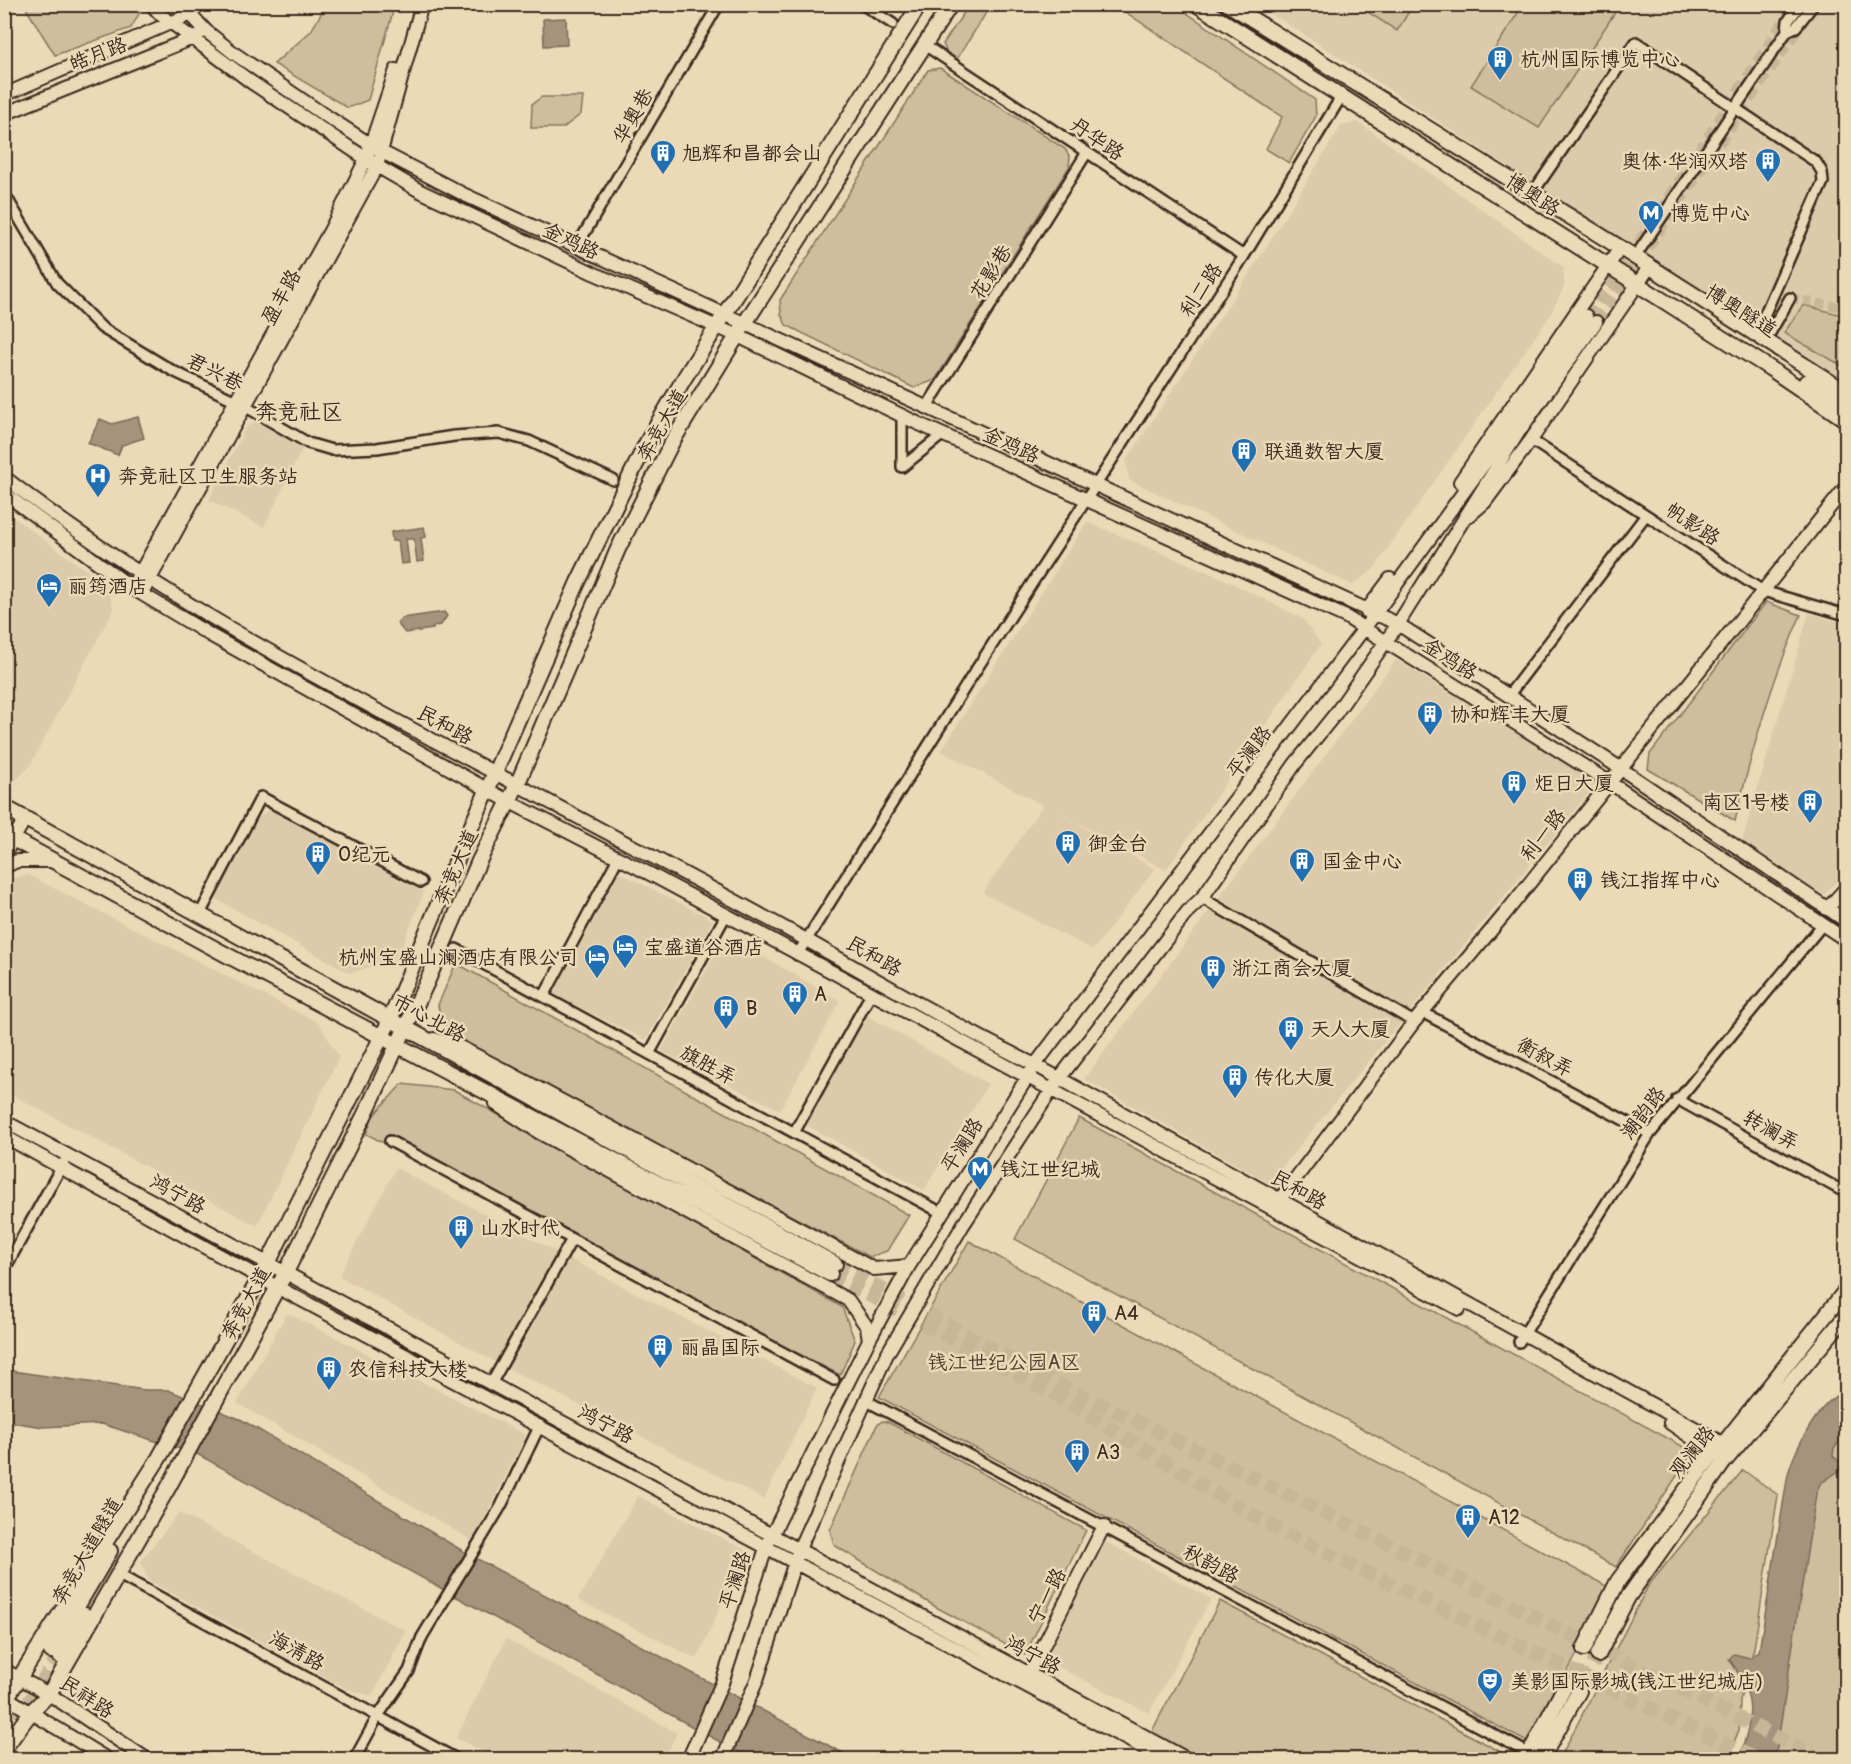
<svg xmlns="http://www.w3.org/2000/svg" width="1851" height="1764" font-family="Pangolin,'LXGW WenKai TC',sans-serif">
<rect width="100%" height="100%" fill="#ecd9b7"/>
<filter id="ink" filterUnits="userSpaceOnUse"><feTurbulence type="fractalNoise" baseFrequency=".0167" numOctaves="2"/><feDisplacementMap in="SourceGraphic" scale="12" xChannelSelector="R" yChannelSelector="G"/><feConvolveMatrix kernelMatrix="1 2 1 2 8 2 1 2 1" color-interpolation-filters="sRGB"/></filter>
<g filter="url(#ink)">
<path fill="#ddcaaa" d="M1258 5H1846V383L1723 305Z
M1358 122 1563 267 1565 285 1550 315 1373 570 1352 585 1129 480 1126 461 1262 254 1341 126Z
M256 422 303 447 264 527 209 500 246 427Z
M5 511 106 585 114 609 29 767 16 780 5 785Z
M1087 522 1222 578 1303 619 1321 644 1166 870 1060 814 1155 869 1093 950 983 893 1043 805 941 751Z
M1809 613 1846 624V871L1824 895 1741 845Z
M1396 660 1597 783 1269 1183 1084 1079Z
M269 809 424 892 397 959 350 973 212 897 254 822Z
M619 872 713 920 646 1040 552 994Z
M28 875 319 1023 339 1057 257 1226 5 1091V880Z
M726 935 840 1001 780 1110 661 1051Z
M857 1010 988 1084 924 1190 797 1120Z
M396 1168 817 1388 764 1499 501 1365 339 1276Z
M287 1313 526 1435 473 1541 237 1403Z
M638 1496 746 1550 697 1659 578 1600Z
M179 1513 406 1631 372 1696 347 1689 148 1580 141 1561Z
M1103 1540 1211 1599 1149 1713 1046 1661Z
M506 1639 677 1733 664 1759H498L456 1738Z"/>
<path fill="#d0bd9e" stroke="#86745e" stroke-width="1.5" d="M24 5H136L139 14 131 28 55 55Z
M387 5 394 8 368 100 348 108 274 64 311 31 326 5Z
M969 5H991L957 59 948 55 943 44Z
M1115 5H1175L1315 100 1316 116 1289 163 1266 149 1282 117Z
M1357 5 1413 4V5L1397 31Z
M1523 5H1620L1539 128 1471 86Z
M940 68 1065 149 1070 157 1069 167 935 380 914 388 786 325 781 314 780 300 928 70Z
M542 97H583L581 114 563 128H531L532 104Z
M1803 305 1846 316V368L1784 333Z
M1766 602 1801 615C1771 681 1752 751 1735 821L1648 769 1650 754Z
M456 963 909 1215 887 1251 870 1257 467 1045 441 1021 438 1005Z
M402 1084 454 1090 842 1307 855 1341 840 1375 366 1134 373 1116Z
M1079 1118 1693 1452 1616 1567 1015 1239Z
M969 1241 1612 1589 1529 1743 879 1397Z
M882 1421 888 1422 1086 1530 1025 1655 936 1607 834 1545 830 1530 877 1425Z
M1846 1433V1759L1759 1760 1812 1454Z
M1743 1470 1778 1495 1754 1648 1740 1700 1739 1730 1727 1759 1559 1760 1648 1586Z
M1220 1601 1514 1759H1195L1150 1735Z"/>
<path fill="#a6937b" stroke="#7b6956" stroke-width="1.5" d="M566 18 567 45 544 46 543 19Z
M138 417 144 438 122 445 118 455 88 443 100 419 112 424Z
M424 527 426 537 421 538 424 561 417 562 414 539H406L409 563 401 564 398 541H392L391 532Z
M444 612 447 616 441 625 434 626 433 629 405 633 397 623 402 618Z
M5 1370 145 1390H168L242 1420 468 1554 854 1759H751L199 1455 102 1424 43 1427 5 1421Z
M1846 1391V1435L1834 1448 1833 1456 1842 1464 1840 1470 1820 1484 1816 1494 1777 1748 1773 1759H1739C1753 1717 1757 1697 1729 1659L1734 1654 1750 1658 1759 1651 1788 1474C1795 1449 1820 1399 1846 1391Z"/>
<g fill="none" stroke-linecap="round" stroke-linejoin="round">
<path stroke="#c9b698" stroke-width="9" stroke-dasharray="9 4.5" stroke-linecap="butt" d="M1787 31 1805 7
M1790 298 1846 308"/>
<path stroke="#c9b698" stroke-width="12" stroke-dasharray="12 6" stroke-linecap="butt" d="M1586 316 1639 243 1796 4
M1596 322 1804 19"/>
<path stroke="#c9b698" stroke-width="14" stroke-dasharray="14 7" stroke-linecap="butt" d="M835 1264 1056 1383 1281 1491 1823 1760
M830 1274 1051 1392 1267 1524 1758 1760
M1583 1684 1598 1655
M6 1737 59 1656"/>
<defs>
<path id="street" d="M862 4 893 24
M1787 31 1796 27 1814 4
M932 50 1244 256
M4 193 57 283 102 328 173 371 236 401 308 443 332 450 377 448 454 436 499 433 529 441 613 480
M1532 194 1636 42 1816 162 1822 172 1823 182 1756 334
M577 246 719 4
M1635 257 1787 31 1788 21 1801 4
M1766 340 1790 298
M926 408 1086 154
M902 416V467
M1531 440 1763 591 1846 615
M902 467 942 435
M1508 696 1646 515
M1202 898 1414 1022
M200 914 261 797 421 882
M456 949 942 1213
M797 955 972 676 1244 256 1341 97
M544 996 618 858
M1422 1012 1650 1134
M649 1054 726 915
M1677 1099 1846 1193
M795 1131 871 994
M390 1141 834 1380
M4 1270 64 1162
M1519 1342 1650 1134 1823 924
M491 1384 572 1239
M865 1400 1532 1755
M119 1575 458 1760
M354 1760 378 1716 409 1671 422 1637 501 1506 540 1425"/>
<path id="secondary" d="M151 4 161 15 251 82 377 166 420 191 593 273 738 336 917 423 1346 617 1609 782 1846 940
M181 4 206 31 235 54 320 112 382 152 465 195 1398 624 1620 768 1846 921
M4 95 191 14
M4 114 198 36
M4 477C176 611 367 704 557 806 641 851 726 895 810 942 884 984 958 1027 1035 1065L1731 1448
M1460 482 1620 248
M4 493 132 588 210 635 508 801 650 874 1459 1309
M1470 515 1485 502 1531 440 1650 266
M135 582 330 231 366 159 396 70
M145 588 377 166 422 4
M1366 611 1390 579
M4 855 25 819
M4 867 17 861H53
M1827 909 1846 888
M434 1039 460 1047 510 1073 874 1269 909 1266
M496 1104 540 1133 848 1300 867 1327 869 1340
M4 1121 1189 1760
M4 1136 277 1287 1166 1760
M1274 1207 1414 1022 1504 915 1846 487
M1670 1423 1720 1457
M4 1670 49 1694 148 1760
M1025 1682 1104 1526
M4 1696 109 1760
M688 1760 722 1683 767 1545 869 1340 909 1266 1035 1065 1375 614 1500 442 1586 316
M722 1760 757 1680 799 1549 887 1354 963 1225 1058 1080 1188 911 1202 898 1295 764 1336 713 1398 624 1518 433 1596 322"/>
<path id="primary" d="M1196 4 1771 369 1846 420
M1228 4 1635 257 1846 392
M1806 382 1846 408
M4 807 835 1264
M4 834 223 953 830 1274
M1584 1649 1618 1581 1714 1452 1724 1443 1846 1290
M51 1651 110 1551
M1598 1655 1628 1597 1724 1462 1846 1316
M59 1656 85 1615
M4 1702 159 1458 267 1265 390 1020 452 871 578 582 648 440 685 377 920 4
M4 1749 31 1712 49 1694 168 1488 285 1274 366 1112 427 982 479 861 517 785 618 549 672 442 745 323 951 4
M1526 1760 1566 1684
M1541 1760 1579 1691"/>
</defs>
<use href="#street" stroke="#3b2a1e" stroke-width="14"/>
<use href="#secondary" stroke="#3b2a1e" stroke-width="16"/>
<use href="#primary" stroke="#3b2a1e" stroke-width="18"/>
<use href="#street" stroke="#ecd9b7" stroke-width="9"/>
<use href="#secondary" stroke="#ecd9b7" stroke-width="12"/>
<use href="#primary" stroke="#ecd9b7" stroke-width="14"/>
</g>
</g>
<defs>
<symbol id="building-pin" viewBox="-11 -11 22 30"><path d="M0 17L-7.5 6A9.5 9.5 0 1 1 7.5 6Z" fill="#1f6fb2" stroke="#ecd9b7"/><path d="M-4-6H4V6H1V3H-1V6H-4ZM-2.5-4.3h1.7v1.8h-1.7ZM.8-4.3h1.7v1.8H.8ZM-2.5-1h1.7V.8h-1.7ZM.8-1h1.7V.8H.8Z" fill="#fff"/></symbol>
<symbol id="metro-pin" viewBox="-11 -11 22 30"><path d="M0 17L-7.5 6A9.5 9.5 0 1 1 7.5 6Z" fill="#1f6fb2" stroke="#ecd9b7"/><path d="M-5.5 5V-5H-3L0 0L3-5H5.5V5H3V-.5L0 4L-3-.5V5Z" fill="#fff"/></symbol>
<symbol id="hospital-pin" viewBox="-11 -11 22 30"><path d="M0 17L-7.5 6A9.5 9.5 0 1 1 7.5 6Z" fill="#1f6fb2" stroke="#ecd9b7"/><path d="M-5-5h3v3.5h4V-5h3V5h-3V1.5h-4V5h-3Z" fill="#fff"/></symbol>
<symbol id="hotel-pin" viewBox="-11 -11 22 30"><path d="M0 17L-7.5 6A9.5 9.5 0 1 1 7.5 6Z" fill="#1f6fb2" stroke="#ecd9b7"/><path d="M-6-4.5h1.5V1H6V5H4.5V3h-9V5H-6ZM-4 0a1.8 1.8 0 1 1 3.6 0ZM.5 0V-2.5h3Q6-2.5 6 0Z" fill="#fff"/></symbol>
<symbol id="theatre-pin" viewBox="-11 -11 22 30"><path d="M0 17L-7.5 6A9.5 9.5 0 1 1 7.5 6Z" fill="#1f6fb2" stroke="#ecd9b7"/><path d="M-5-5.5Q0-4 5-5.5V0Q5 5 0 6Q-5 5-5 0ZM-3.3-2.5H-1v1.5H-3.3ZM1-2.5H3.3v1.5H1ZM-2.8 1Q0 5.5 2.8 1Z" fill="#fff"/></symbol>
</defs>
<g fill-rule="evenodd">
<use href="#building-pin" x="1485" y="44" width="30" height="40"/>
<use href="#building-pin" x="648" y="138" width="30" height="40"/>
<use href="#building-pin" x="1753" y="146" width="30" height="40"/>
<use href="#metro-pin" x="1636" y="198" width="30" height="40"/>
<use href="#building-pin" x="1229" y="436" width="30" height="40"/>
<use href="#hospital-pin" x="83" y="461" width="30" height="40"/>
<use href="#hotel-pin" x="34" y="571" width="30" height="40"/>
<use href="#building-pin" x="1415" y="699" width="30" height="40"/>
<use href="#building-pin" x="1499" y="768" width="30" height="40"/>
<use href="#building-pin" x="1795" y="787" width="30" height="40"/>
<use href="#building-pin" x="1053" y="828" width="30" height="40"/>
<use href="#building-pin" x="303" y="839" width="30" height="40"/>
<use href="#building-pin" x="1287" y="846" width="30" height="40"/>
<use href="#building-pin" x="1565" y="865" width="30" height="40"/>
<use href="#hotel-pin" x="610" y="932" width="30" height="40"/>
<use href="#hotel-pin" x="582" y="942" width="30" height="40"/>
<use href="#building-pin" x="1198" y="953" width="30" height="40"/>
<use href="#building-pin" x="780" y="979" width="30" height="40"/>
<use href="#building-pin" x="711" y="993" width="30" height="40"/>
<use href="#building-pin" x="1276" y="1014" width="30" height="40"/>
<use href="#building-pin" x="1220" y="1062" width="30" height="40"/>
<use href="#metro-pin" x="965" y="1154" width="30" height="40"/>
<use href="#building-pin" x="446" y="1213" width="30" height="40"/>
<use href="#building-pin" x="1079" y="1298" width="30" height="40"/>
<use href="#building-pin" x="645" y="1332" width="30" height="40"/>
<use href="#building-pin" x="314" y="1354" width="30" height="40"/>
<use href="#building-pin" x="1062" y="1437" width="30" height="40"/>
<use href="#building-pin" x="1453" y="1502" width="30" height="40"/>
<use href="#theatre-pin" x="1475" y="1666" width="30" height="40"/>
</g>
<g text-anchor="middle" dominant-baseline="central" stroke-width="5" stroke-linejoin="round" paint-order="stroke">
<g font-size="20" fill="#3b2a1e" stroke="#ecd9b7">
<text transform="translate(98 54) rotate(-21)">皓月路</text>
<text transform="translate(633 116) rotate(-60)">华奥巷</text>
<text transform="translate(1097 139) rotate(34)">丹华路</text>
<text transform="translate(1533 195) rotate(33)">博奥路</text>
<text transform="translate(571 241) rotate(25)">金鸡路</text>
<text transform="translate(991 272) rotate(-58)">花影巷</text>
<text transform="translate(1201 290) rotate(-57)">利二路</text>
<text transform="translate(281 297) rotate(-61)">盈丰路</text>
<text transform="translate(1741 311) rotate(32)">博奥隧道</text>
<text transform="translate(215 372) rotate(27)">君兴巷</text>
<text transform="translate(662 425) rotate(-60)">奔竞大道</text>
<text transform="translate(1011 445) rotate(24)">金鸡路</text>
<text transform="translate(1693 524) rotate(33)">帆影路</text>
<text transform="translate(1450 659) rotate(32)">金鸡路</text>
<text transform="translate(445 725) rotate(28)">民和路</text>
<text transform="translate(1249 752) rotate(-53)">平澜路</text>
<text transform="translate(1543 835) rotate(-52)">利一路</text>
<text transform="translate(456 867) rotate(-66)">奔竞大道</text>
<text transform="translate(874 956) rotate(30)">民和路</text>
<text transform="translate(429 1018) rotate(28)">市心北路</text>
<text transform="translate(1545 1057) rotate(28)">衡叙弄</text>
<text transform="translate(708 1065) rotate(28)">旗胜弄</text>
<text transform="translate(1643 1113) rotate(-53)">潮韵路</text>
<text transform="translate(1771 1130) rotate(29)">转澜弄</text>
<text transform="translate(962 1145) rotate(-58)">平澜路</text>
<text transform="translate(1299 1190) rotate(29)">民和路</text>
<text transform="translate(178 1194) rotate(29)">鸿宁路</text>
<text transform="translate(246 1303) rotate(-61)">奔竞大道</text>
<text transform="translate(606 1424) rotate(28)">鸿宁路</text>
<text transform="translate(1692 1452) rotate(-51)">观澜路</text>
<text transform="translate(87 1551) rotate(-60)">奔竞大道隧道</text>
<text transform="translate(1211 1564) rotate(28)">秋韵路</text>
<text transform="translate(735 1580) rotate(-72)">平澜路</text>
<text transform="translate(1047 1596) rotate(-63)">宁一路</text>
<text transform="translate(297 1651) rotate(29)">海清路</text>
<text transform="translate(1033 1655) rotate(28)">鸿宁路</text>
<text transform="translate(87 1697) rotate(33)">民祥路</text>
</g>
<g font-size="20" fill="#3b2a1e" stroke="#ecd9b7" text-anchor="start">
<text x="1520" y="59">杭州国际博览中心</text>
<text x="682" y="153">旭辉和昌都会山</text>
<text x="1748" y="161" text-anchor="end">奥体·华润双塔</text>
<text x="1670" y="213">博览中心</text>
<text x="1264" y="451">联通数智大厦</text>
<text x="118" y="476">奔竞社区卫生服务站</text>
<text x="68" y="586">丽筠酒店</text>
<text x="1450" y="714">协和辉丰大厦</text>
<text x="1534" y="783">炬日大厦</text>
<text x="1790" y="802" text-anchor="end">南区1号楼</text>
<text x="1088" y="843">御金台</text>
<text x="338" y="854">O纪元</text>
<text x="1322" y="861">国金中心</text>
<text x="1600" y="880">钱江指挥中心</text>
<text x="644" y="947">宝盛道谷酒店</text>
<text x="578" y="957" text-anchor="end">杭州宝盛山澜酒店有限公司</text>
<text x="1232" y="968">浙江商会大厦</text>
<text x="814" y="994">A</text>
<text x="746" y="1008">B</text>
<text x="1310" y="1029">天人大厦</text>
<text x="1254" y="1077">传化大厦</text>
<text x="1000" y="1169">钱江世纪城</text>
<text x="480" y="1228">山水时代</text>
<text x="1114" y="1313">A4</text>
<text x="680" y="1347">丽晶国际</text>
<text x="348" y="1369">农信科技大楼</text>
<text x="1096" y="1452">A3</text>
<text x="1488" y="1517">A12</text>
<text x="1510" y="1681">美影国际影城(钱江世纪城店)</text>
</g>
<g font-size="20" fill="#514031" stroke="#ecd9b7">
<text x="1004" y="1362">钱江世纪公园A区</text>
</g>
<g font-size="22" fill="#3b2a1e" stroke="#ecd9b7">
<text x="299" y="412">奔竞社区</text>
</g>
</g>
<rect width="1851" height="1764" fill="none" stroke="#ecd9b7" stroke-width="24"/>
<rect x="12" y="12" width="1827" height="1740" fill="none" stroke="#3b2a1e" stroke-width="2" filter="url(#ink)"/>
</svg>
